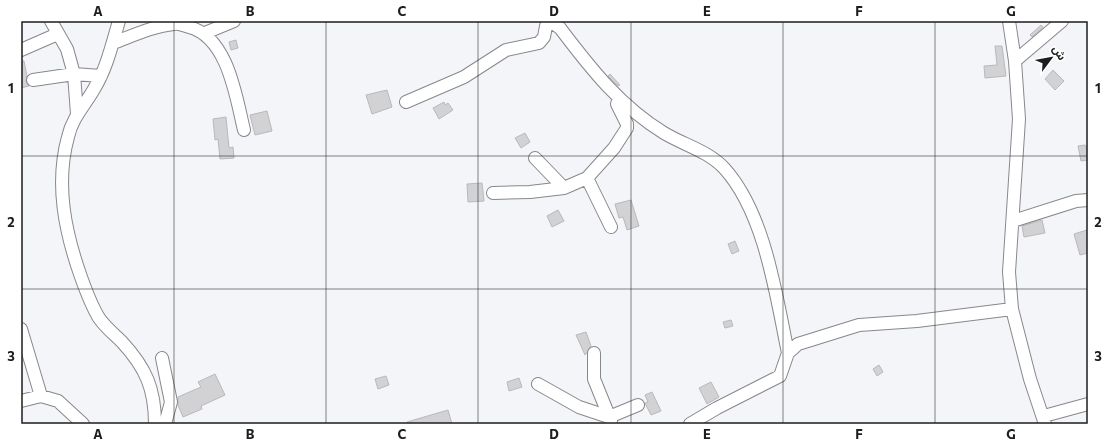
<svg xmlns="http://www.w3.org/2000/svg" width="1109" height="445" font-family="Commissioner,'Noto Sans Arabic',sans-serif">
<rect width="100%" height="100%" fill="#f4f5f8"/>
<path fill="#d2d2d5" stroke="#b9b9bc" d="M1041 25 1043 27 1032 37 1030 35Z
M236 40 238 48 231 50 229 42Z
M995 46H1002L1006 76 985 78 984 66 997 65Z
M21 61H24L27 76 26 81 29 86 21 88Z
M1053 70 1064 81 1055 90 1045 79Z
M610 74 620 85 618 86 608 76Z
M387 90 392 107 372 114 366 95Z
M444 102 445 105 448 103 453 110 439 119 433 108Z
M267 111 272 131 255 135 250 115Z
M226 117 229 148 233 147 234 158 220 159 218 139 215 140 213 119Z
M525 133 530 142 521 148 515 138Z
M1085 145 1086 147 1088 146V160L1081 161 1078 146Z
M482 183 484 201 468 202 467 184Z
M631 200 639 226 627 230 623 217 619 218 615 204Z
M558 210 564 221 552 227 547 216Z
M1042 220 1045 233 1024 237 1022 226Z
M1087 230 1088 253 1080 255 1074 234Z
M735 241 739 251 732 254 728 244Z
M731 320 733 326 725 328 723 322Z
M586 332 591 346 585 355 576 335Z
M879 365 883 372 877 376 873 369Z
M215 374 225 395 201 406 202 409 183 417 178 405V397L201 387 198 382Z
M386 376 389 385 378 389 375 379Z
M519 378 522 387 509 391 507 382Z
M711 382 719 397 707 404 699 388Z
M652 392 661 411 651 415 645 403 648 402 645 395Z
M448 410 452 424H408L407 422Z"/>
<g fill="none" stroke-linecap="round" stroke-linejoin="round">
<defs>
<path id="minor" d="M51 21 67 49 74 74 77 114
M119 21C112 44 107 68 94 89 85 105 72 118 68 137 55 184 65 232 81 277 86 291 91 305 99 318 106 328 114 334 122 342 146 368 155 389 155 424
M1009 21 1015 61 1019 119 1009 272 1012 309 1030 379 1045 424
M205 33 234 21
M113 43C132 36 153 26 174 24 179 23 185 26 189 27 228 37 236 97 244 130
M21 50 53 36 58 35
M1015 61 1062 21
M33 80 74 74 101 76
M406 102 464 77 506 50 539 43 544 37 546 26 549 23H553L560 28C591 69 620 106 664 133 684 145 708 151 724 168 765 213 776 295 788 353
M535 158 564 188
M587 178 611 227
M493 193 530 192 564 188 587 178 614 148 627 128V124L617 104 619 99
M1013 221 1076 201 1088 200
M21 329 41 396
M594 353V379L611 421
M162 358 171 402 165 424
M538 384 579 407 609 417 638 405
M21 401 41 396 58 401 83 424
M1044 416 1088 404
M690 424 717 408 780 376 788 353 798 344 859 325 917 321 1012 309"/>
</defs>
<use href="#minor" stroke="#87888b" stroke-width="14"/>
<use href="#minor" stroke="#fff" stroke-width="12"/>
</g>
<path fill="none" stroke="#1c1d1e" stroke-width="1" stroke-opacity="0.55" d="M174 21V424M326 21V424M478 21V424M631 21V424M783 21V424M935 21V424M21 156H1088M21 289H1088"/>
<rect width="1109" height="445" fill="none" stroke="#ffffff" stroke-width="44"/>
<g transform="translate(1051 58) rotate(58)" stroke="#ffffff" stroke-width="3" paint-order="stroke">
<path d="M0-3L7 15L0 10L-7 15Z" fill="#1c1d1e"/>
<text y="-6" font-size="11" font-weight="bold" text-anchor="middle" fill="#1c1d1e">ش</text>
</g>
<rect x="22" y="22" width="1065" height="401" fill="none" stroke="#1c1d1e" stroke-width="1.5"/>
<g font-size="13" text-anchor="middle" font-weight="bold" fill="#1c1d1e">
<text x="98" y="16">A</text>
<text x="250" y="16">B</text>
<text x="402" y="16">C</text>
<text x="554" y="16">D</text>
<text x="707" y="16">E</text>
<text x="859" y="16">F</text>
<text x="1011" y="16">G</text>
<text x="11" y="93">1</text>
<text x="1098" y="93">1</text>
<text x="11" y="227">2</text>
<text x="1098" y="227">2</text>
<text x="11" y="361">3</text>
<text x="1098" y="361">3</text>
<text x="98" y="439">A</text>
<text x="250" y="439">B</text>
<text x="402" y="439">C</text>
<text x="554" y="439">D</text>
<text x="707" y="439">E</text>
<text x="859" y="439">F</text>
<text x="1011" y="439">G</text>
</g>
</svg>
